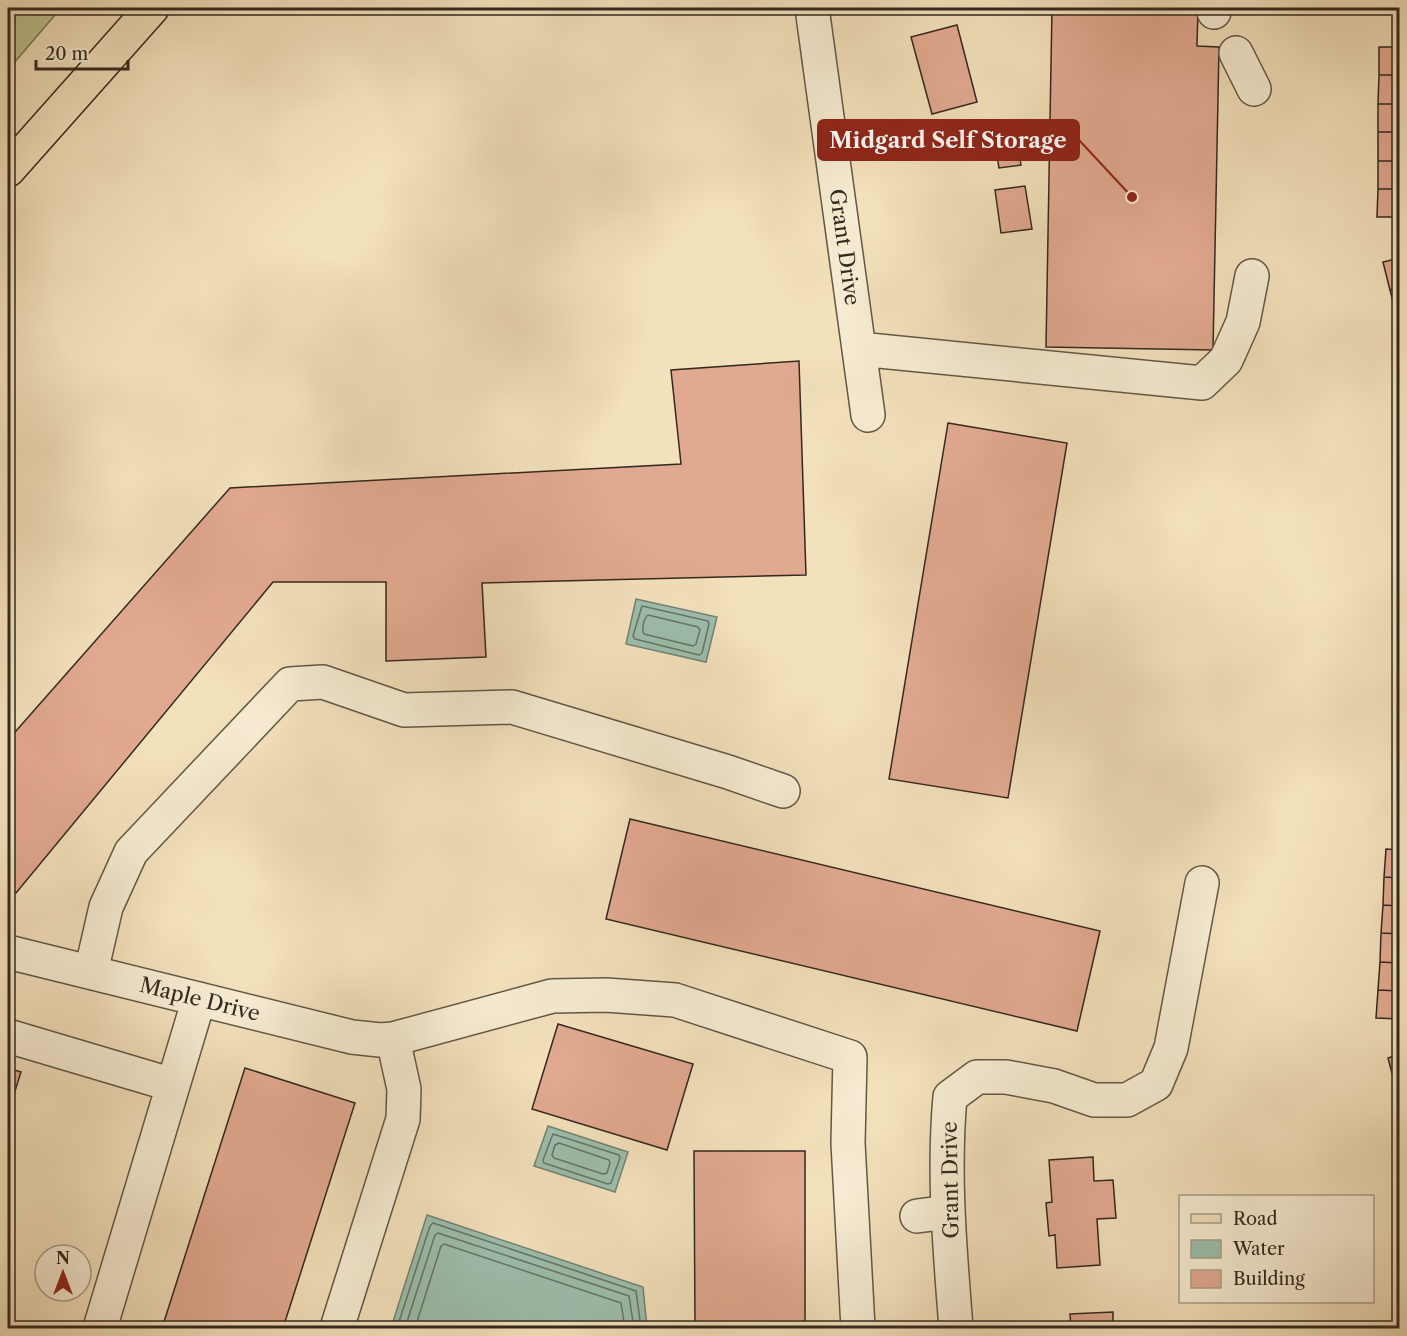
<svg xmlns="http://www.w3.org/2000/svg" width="1407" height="1336" font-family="'Libre Caslon Text',serif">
<rect width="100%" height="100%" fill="#f3e1bc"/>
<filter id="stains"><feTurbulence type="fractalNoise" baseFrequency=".00333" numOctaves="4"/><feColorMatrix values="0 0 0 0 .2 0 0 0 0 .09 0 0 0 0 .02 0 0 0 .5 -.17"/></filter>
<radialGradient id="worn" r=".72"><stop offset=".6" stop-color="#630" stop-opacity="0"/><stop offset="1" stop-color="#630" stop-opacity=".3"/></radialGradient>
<path fill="#bec28e" stroke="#787656" stroke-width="1.5" d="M8 8H61L8 70Z"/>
<path fill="#9cbeac" stroke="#728274" stroke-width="1.5" d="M636 599 717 617 706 662 626 644Z
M548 1126 628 1152 615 1192 534 1166Z
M427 1215 643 1287 647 1328H391Z"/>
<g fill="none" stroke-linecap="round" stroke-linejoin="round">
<path stroke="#677466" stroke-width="1.5" d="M642 606 708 621 709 624 702 653 699 655 635 639 633 636Z
M648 615 698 627 700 630 696 644 693 646 644 634C641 630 644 618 648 615Z
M553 1134 619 1155 620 1158 611 1183 608 1184 544 1163 543 1160Z
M559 1143 609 1160 610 1163 607 1173 603 1174 554 1158 552 1155 555 1145Z
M397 1328 430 1226 433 1223 636 1291 641 1328
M405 1328 435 1235 438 1233 629 1296 634 1328
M415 1328 441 1246 444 1244 621 1303 625 1328"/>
</g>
<path fill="#e2a991" stroke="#32291f" stroke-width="1.5" d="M1052 8H1198L1197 46 1219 47 1213 350 1046 347Z
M957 25 977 102 932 114 911 37Z
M1379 47H1400V75H1379Z
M1379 75H1400V104H1378Z
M1378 104H1400V132H1378Z
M1378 132H1400V161H1378Z
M1017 140 1021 165 999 168 995 143Z
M1378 161H1400V189H1378Z
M1025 186 1032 229 1001 233 995 190Z
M1378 189H1400V217H1377Z
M1400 258V287L1390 290 1383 262Z
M1400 287V316L1397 317 1390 290Z
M799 361 806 575 482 583 486 657 386 661V582H273L16 893 8 886V740L230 488 681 464 671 370Z
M948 423 1067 443 1008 798 889 779Z
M630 819 1100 931 1077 1031 606 919Z
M1386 849 1400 850V878L1384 877Z
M1384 877 1400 878V906L1383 905Z
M1383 905 1400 906V934L1381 933Z
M1381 933 1400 934V963L1380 962Z
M1380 962 1400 963V991L1378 990Z
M1378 990 1400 991V1019L1376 1018Z
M558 1024 693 1064 667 1150 532 1109Z
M1400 1054V1084L1395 1085 1388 1058Z
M8 1068 21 1072 8 1113Z
M245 1068 355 1103 283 1328H162Z
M694 1151H805V1328H695Z
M1093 1157 1094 1181 1113 1180 1116 1218 1097 1219 1100 1265 1057 1268 1055 1235 1049 1236 1046 1203 1052 1202 1049 1160Z
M1113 1312V1328H1071L1070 1314Z"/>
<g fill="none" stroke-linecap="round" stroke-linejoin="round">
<defs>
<path id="minor" d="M812 8 868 415
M1213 8 1214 12
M1236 53 1254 89
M859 349 1202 383 1226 360 1243 322 1252 276
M8 952 352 1037 380 1040 393 1039 552 996 606 995 675 1000 850 1057 848 1143 858 1328
M91 972 106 907 131 852 290 684 323 682 404 710 512 707 728 772 783 791
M8 1036 173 1085
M917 1216 948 1212
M100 1328 199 999
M337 1328 403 1119 404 1089 393 1039
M956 1328C950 1251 943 1174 950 1097L977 1077H1006L1054 1086 1094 1100H1127L1156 1084 1171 1048 1202 883"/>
<path id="major" d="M8 170 152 8"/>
</defs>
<use href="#minor" stroke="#625746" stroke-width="36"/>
<use href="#major" stroke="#32291f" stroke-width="36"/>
<use href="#minor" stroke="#f7ecd3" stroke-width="33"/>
<use href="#major" stroke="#f3e1bc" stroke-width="33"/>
</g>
<g text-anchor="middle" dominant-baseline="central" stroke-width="4.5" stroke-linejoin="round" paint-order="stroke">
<g font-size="21" fill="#32291f" stroke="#f7ecd3">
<text transform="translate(845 247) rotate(82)">Grant Drive</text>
<text transform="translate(200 999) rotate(14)">Maple Drive</text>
<text transform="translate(950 1180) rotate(-91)">Grant Drive</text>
</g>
</g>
<path fill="none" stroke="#8f2418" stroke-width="2" d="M1132 197L1079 140"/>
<circle fill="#8f2418" stroke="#f7ecd3" stroke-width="2" cx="1132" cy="197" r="6"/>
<rect fill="#8f2418" stroke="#8f2418" stroke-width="2" x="818" y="120" width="261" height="40" rx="6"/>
<g font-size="22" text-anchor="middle" font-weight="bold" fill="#fff">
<text x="948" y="148">Midgard Self Storage</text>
</g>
<rect width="1407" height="1336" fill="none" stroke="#f3e1bc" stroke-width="30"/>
<rect x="9" y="9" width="1389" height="1318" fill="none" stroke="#32291f" stroke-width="3"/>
<rect x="15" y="15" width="1377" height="1306" fill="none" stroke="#32291f" stroke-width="1.5"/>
<rect x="1179" y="1195" width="195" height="108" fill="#f7ecd3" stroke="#a89e8b" stroke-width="1.5"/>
<rect x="1191" y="1214" width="30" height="9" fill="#f3e1bc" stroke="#a89e8b" stroke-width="1.5"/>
<text x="1233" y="1225" font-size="18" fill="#32291f">Road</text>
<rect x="1191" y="1240" width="30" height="18" fill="#9cbeac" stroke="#a89e8b" stroke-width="1.5"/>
<text x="1233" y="1255" font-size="18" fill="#32291f">Water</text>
<rect x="1191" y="1270" width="30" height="18" fill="#e2a991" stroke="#a89e8b" stroke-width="1.5"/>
<text x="1233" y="1285" font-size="18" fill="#32291f">Building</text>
<g transform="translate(63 1273)"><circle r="28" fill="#f7ecd3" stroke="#a89e8b" stroke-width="1.5"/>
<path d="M0-4.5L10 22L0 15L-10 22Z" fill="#8f2418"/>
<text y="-9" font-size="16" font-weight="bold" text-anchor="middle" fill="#32291f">N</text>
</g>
<path d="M36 60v9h92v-9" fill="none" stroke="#32291f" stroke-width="3"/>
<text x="45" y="60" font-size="18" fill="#32291f" stroke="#f7ecd3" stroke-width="4.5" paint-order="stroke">20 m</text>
<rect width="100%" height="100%" filter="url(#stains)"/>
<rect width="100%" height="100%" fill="url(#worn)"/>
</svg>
